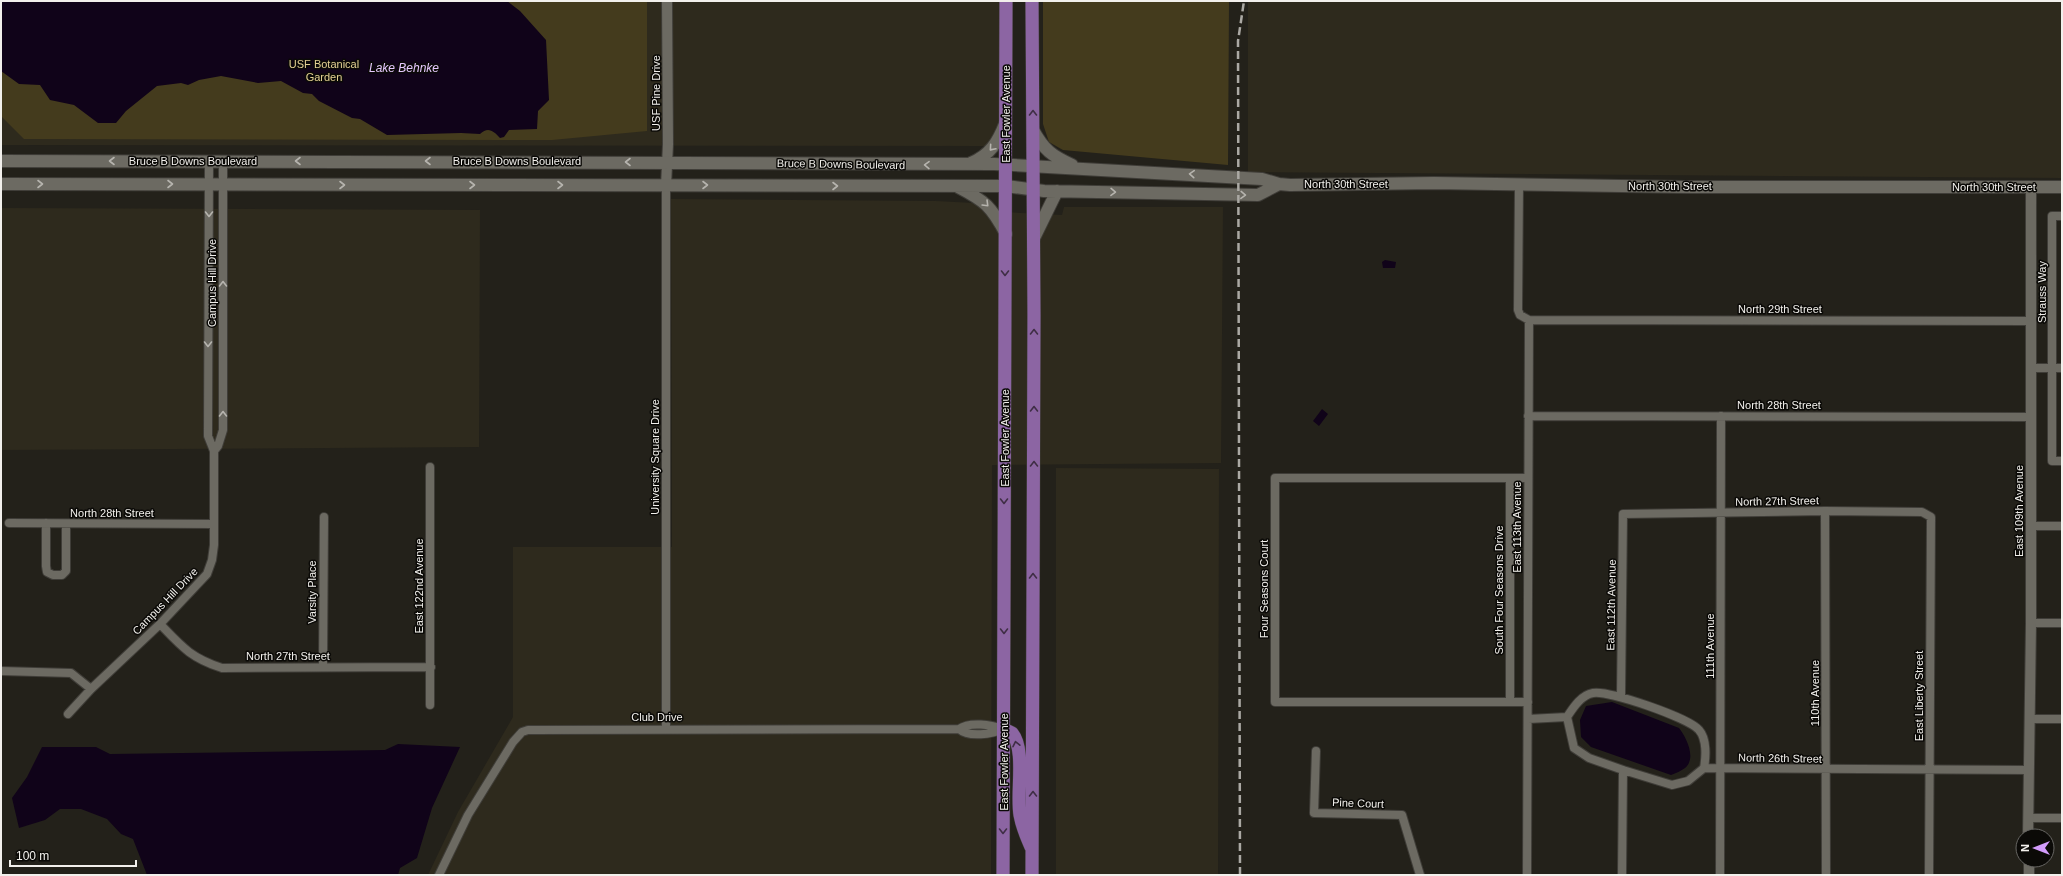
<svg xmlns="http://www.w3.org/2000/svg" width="2063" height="876" font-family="Arial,sans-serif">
<rect width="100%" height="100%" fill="#23211a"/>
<path fill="#2e2a1d" d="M1 1H1003V146L1 145Z
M1248 1H2062V178L1248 172Z
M671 199 936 201 974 203 984 211 1062 215 1064 207H1223L1221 463 992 465 991 875H428L458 812 513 717V547H672Z
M1 208 480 210 479 447 1 450Z
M1056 468 1219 469 1218 875H1056Z"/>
<path fill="#443b1d" d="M1 1H647V131L552 140 24 139 1 116Z
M1043 1H1229L1228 165 1063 150 1049 142 1043 124Z"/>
<path fill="#100319" d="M1 1H507L520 11 546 40 549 100 538 111 537 129 509 130 504 137 500 138C494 131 488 126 480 134L461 133 387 135 360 119 352 118 319 101 312 94 303 93 281 81 258 83 221 76 199 80 188 85 181 83 157 86 126 111 116 123H98L74 105 50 100 40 85 19 84 1 71Z
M1385 260 1396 262 1395 268H1383L1382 262Z
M1322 409 1328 414 1319 426 1313 421Z
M1612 702 1679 728C1686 737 1697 758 1685 768 1681 771 1676 773 1671 775L1591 747 1581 737 1580 720 1586 706Z
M398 744 460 747 432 808 417 858 400 868 398 875H147L133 839 121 834 107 819 81 809H60L45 820 19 828 12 798 27 777 42 747H96L110 754 385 750Z"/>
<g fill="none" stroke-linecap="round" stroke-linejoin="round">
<defs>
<path id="minor" d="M1519 185 1518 310 1520 315 1529 320 2031 321
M2062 216H2052V461H2062
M2030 368H2062
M1528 416 2030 417
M214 451 218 446 223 430V161
M1510 478V702
M1825 511 1826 875
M9 523 214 524
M46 523V566L47 572 53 575H62L66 571V524
M2031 526H2062
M2031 623H2062
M160 624C182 647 191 658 222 668L431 667
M323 667 324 517
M1 671 71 673 91 689
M1621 696 1623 514 1825 511 1922 512 1931 517 1929 875
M1528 702H1275V478H1528
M430 705V467
M68 714 91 689 160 624 207 574 212 560 214 545V451L208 436 209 161
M1567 717 1574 748 1589 758 1623 770 1672 785 1688 781 1704 768 2029 770
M1528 719 1567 717C1573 708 1581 695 1593 693 1609 690 1689 718 1699 730 1707 739 1706 757 1704 768
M2030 719H2062
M666 728V186
M959 729C969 738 992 734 1004 729
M1316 751 1314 813 1402 815 1420 875
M2028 818H2062
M439 875 468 815 513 742 522 732 528 730 959 729C970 721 991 725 1004 729
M1527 875 1529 320
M1622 875 1623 770
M1720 875 1721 416"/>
<path id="tertiary" d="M666 186 668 144 667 1
M2028 836 2031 623V186
M2029 860V875"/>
<path id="secondary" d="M1033 130C1044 150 1052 156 1072 165
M1 161 994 164 1262 179 1279 184 1290 185 1434 183 1686 187H2062
M971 163C990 155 998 142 1005 124
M1 184 1006 186 1044 191 1258 195 1279 184
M958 187C985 201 991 206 1006 234
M1034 238 1057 191"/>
<path id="primary" d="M1032 1 1034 315 1032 875
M1004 729 1012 733C1026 750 1016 793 1020 815 1022 826 1026 836 1031 847
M1003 875 1006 1"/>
</defs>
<use href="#minor" stroke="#3f3d38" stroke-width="10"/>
<use href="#tertiary" stroke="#3f3d38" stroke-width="12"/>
<use href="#secondary" stroke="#3f3d38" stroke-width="14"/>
<use href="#primary" stroke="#3f3d38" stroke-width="14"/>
<use href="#minor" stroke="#6c6a62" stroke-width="8"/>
<use href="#tertiary" stroke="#6c6a62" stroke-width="10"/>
<use href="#secondary" stroke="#6c6a62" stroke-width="12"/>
<use href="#primary" stroke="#8c65a3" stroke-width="13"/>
<path stroke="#aba9a4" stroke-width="2.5" stroke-dasharray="8 4" stroke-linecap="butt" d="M1240 875 1238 41 1244 1"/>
</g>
<defs><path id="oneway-chevron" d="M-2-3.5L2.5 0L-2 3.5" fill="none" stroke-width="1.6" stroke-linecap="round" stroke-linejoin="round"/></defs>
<g stroke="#3f2e45">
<use href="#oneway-chevron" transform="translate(1033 113) rotate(-90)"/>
<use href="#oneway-chevron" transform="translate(1005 273) rotate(90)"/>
<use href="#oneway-chevron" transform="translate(1034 332) rotate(-90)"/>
<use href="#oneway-chevron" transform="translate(1034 409) rotate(-90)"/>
<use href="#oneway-chevron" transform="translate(1034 464) rotate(-90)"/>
<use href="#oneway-chevron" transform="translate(1004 501) rotate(90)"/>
<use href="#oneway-chevron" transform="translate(1033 576) rotate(-90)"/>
<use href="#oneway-chevron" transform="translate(1004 631) rotate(90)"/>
<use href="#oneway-chevron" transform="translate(1016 744) rotate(-102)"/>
<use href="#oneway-chevron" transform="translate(1033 794) rotate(-90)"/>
<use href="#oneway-chevron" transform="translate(1003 831) rotate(90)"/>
</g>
<g stroke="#b6b4ae">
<use href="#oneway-chevron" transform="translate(992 148) rotate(131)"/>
<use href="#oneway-chevron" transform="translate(112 161) rotate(-180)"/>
<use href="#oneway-chevron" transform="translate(298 161) rotate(-180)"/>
<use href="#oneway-chevron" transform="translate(428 161) rotate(-180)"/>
<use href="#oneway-chevron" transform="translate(628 162) rotate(-180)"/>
<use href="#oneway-chevron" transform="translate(927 165) rotate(-179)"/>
<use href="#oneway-chevron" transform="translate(1192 174) rotate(-176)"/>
<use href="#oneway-chevron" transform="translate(40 184)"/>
<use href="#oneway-chevron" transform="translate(170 184)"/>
<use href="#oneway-chevron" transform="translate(342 185)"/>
<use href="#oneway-chevron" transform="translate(472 185)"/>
<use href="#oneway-chevron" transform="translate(560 185)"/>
<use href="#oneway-chevron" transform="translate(705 185)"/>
<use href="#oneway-chevron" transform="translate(835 186)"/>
<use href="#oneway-chevron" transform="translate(1113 192) rotate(1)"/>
<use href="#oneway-chevron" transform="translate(1243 195) rotate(2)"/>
<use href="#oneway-chevron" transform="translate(986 204) rotate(45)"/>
<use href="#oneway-chevron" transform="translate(209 214) rotate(90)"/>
<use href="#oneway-chevron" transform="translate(223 284) rotate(-90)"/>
<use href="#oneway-chevron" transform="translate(208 344) rotate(90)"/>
<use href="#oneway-chevron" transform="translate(223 414) rotate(-90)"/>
</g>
<g text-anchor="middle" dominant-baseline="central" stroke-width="3" stroke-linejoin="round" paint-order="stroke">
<g font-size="11" fill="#e3d093" stroke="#0b0a07">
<text x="324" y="64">USF Botanical<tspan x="324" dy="13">Garden</tspan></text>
</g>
<g font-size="11" fill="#f2f0ec" stroke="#0b0a07">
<text transform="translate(656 93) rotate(-90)">USF Pine Drive</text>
<text transform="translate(1006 114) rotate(-90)">East Fowler Avenue</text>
<text x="193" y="161">Bruce B Downs Boulevard</text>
<text x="517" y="161">Bruce B Downs Boulevard</text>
<text transform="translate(841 164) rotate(1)">Bruce B Downs Boulevard</text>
<text x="1346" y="184">North 30th Street</text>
<text x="1670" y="186">North 30th Street</text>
<text x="1994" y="187">North 30th Street</text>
<text transform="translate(212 283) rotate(-90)">Campus Hill Drive</text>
<text transform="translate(2042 292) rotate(-90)">Strauss Way</text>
<text x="1780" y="309">North 29th Street</text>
<text x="1779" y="405">North 28th Street</text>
<text transform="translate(1005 438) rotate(-90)">East Fowler Avenue</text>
<text transform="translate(655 457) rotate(-90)">University Square Drive</text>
<text transform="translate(1777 501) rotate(-1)">North 27th Street</text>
<text transform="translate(2019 511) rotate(-90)">East 109th Avenue</text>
<text x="112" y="513">North 28th Street</text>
<text transform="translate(1517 527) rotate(-90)">East 113th Avenue</text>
<text transform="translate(419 586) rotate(-90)">East 122nd Avenue</text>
<text transform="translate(1264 589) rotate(-90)">Four Seasons Court</text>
<text transform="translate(1499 590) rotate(-90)">South Four Seasons Drive</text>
<text transform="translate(312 592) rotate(-90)">Varsity Place</text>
<text transform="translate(165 601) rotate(-46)">Campus Hill Drive</text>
<text transform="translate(1611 605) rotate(-89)">East 112th Avenue</text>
<text transform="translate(1710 646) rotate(-90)">111th Avenue</text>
<text x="288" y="656">North 27th Street</text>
<text transform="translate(1815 693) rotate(-90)">110th Avenue</text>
<text transform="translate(1919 696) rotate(-90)">East Liberty Street</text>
<text x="657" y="717">Club Drive</text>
<text transform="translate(1780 758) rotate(1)">North 26th Street</text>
<text transform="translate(1004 762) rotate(-90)">East Fowler Avenue</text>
<text transform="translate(1358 803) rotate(2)">Pine Court</text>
</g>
<g font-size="12" font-style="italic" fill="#e5c7fe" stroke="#0b0a07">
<text x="404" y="68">Lake Behnke</text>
</g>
</g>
<rect width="2063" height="876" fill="none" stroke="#f2f0ec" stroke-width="4"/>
<g transform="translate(2035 848) rotate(270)"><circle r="19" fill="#0b0a07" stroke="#676663"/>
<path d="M0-3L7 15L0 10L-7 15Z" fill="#d39cfc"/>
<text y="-6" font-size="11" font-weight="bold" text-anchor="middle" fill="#f2f0ec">N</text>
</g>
<path d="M10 860v6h126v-6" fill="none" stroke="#f2f0ec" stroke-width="2"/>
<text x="16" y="860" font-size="12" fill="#f2f0ec" stroke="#0b0a07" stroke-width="3" paint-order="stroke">100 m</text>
</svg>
